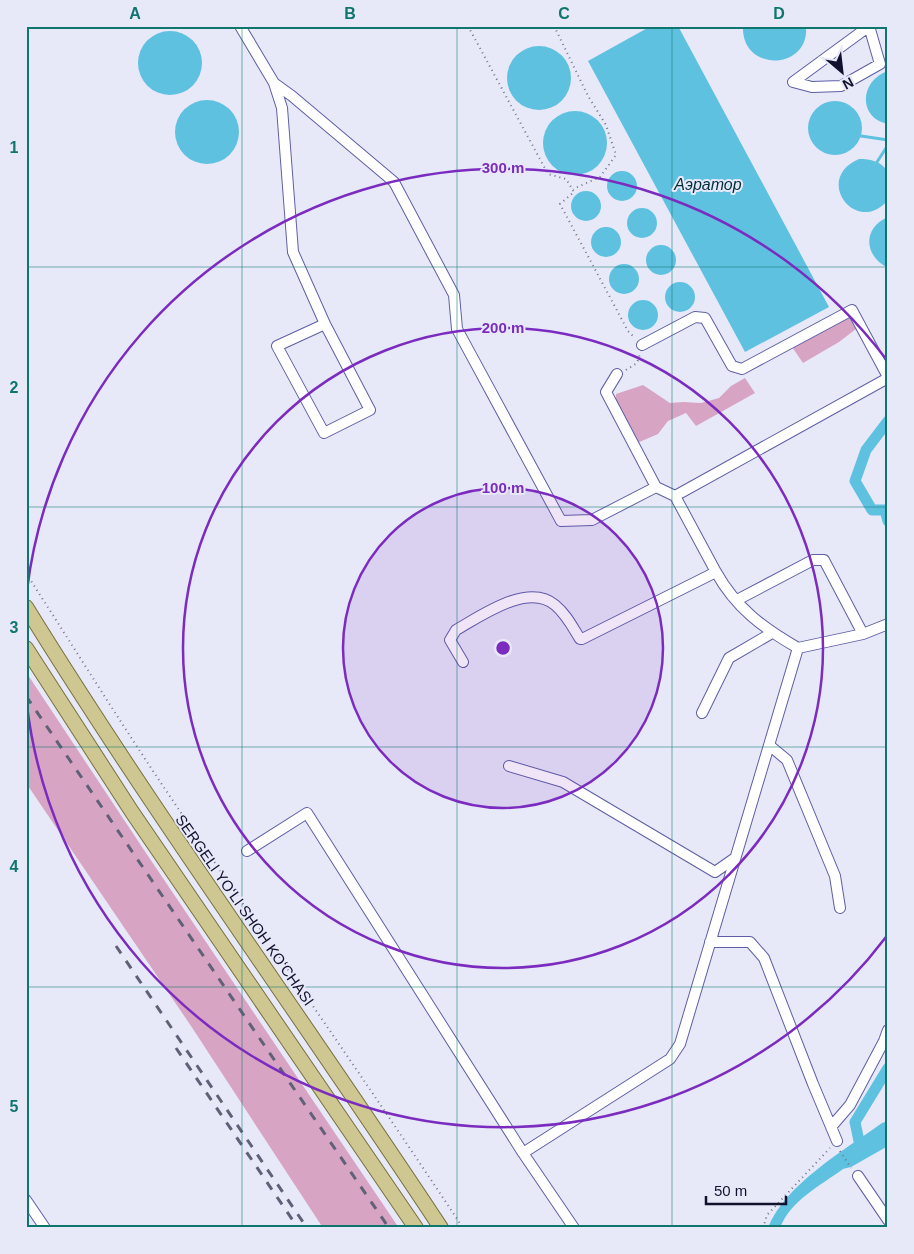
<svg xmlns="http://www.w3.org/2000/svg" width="914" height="1254" font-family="Helvetica,sans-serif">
<rect width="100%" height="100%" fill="#e7e9f9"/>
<path fill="#d8a4c4" d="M849 317 856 329 839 342 803 363 790 344Z
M745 378 755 393 696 426 686 413 668 421 658 434 637 443 616 403V394L643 385 670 403 683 402 701 403 719 398 731 386Z
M26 672 146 853 399 1228H323L191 1026 26 783Z"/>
<path fill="#5fc1e0" d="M651 26H678L829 307 745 352 588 61Z
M743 26H806C810 71 741 73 743 26Z
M138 63a32 32 0 1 1 64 0a32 32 0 1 1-64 0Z
M507 78a32 32 0 1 1 64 0a32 32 0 1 1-64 0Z
M888 71V124C857 118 860 80 888 71Z
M175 132a32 32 0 1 1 64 0a32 32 0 1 1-64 0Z
M808 128a27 27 0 1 1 54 0a27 27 0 1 1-54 0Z
M543 143a32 32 0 1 1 64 0a32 32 0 1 1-64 0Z
M859 159C871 159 881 161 888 172V200C857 237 812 179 859 159Z
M607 186a15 15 0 1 1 30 0a15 15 0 1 1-30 0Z
M571 206a15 15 0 1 1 30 0a15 15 0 1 1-30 0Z
M627 223a15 15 0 1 1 30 0a15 15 0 1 1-30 0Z
M888 217V268C864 256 862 228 888 217Z
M591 242a15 15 0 1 1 30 0a15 15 0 1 1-30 0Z
M646 260a15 15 0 1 1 30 0a15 15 0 1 1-30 0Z
M609 279a15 15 0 1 1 30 0a15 15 0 1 1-30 0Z
M665 297a15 15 0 1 1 30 0a15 15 0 1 1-30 0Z
M628 315a15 15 0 1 1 30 0a15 15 0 1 1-30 0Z
M888 1121V1146L851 1167 843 1169C820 1186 791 1200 780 1228H768C784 1185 846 1149 882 1123Z"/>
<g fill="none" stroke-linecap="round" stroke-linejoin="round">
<path stroke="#5fc1e0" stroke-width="3" d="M861 136 888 140
M877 162 888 145"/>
<path stroke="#5fc1e0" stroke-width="11" d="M888 421 866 450 855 481 872 510H885L888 521
M860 1146 855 1122 888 1068"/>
<defs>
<path id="minor" d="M240 26 274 83 292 96 394 182 454 295 457 329 561 521 592 520 656 487 675 496
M868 27 793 82 812 87 841 86 880 64 869 26
M274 83 282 108 293 252 325 324 277 346 324 433 370 410 325 324
M642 345 695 317 705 318 732 366 742 369 852 310 888 377
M617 374 606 392 656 487
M716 572 675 496 888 378
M737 600 813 560H824L863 634
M463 662 450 640 456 630C481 616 528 582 555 605 566 614 572 626 580 639H582L716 572C736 608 763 628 798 648L863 634 888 624
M702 713 729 658 772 633
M769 745 787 760 835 876 840 908
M509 766 563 782 715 872 735 858
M247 851 307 813 523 1153 574 1228
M710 942H750L764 958 813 1084 837 1141
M831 1127 850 1105 884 1041 888 1030
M523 1153 670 1059 680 1044 798 648
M858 1176 888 1220
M26 1200 45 1228"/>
<path id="major" d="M26 607C157 819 304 1020 441 1228
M26 648 132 812 416 1228"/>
</defs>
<use href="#minor" stroke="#5e5fa4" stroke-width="12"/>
<use href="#major" stroke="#78703e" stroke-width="16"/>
<path stroke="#73748a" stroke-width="2" stroke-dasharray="1 4" stroke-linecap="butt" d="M468 26 548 174 566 179 574 192 560 204 628 331 635 338
M554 26 588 96 606 125 616 155 600 177 573 189
M626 370 637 363 640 354
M26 573C71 643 115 714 161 783 261 932 364 1078 463 1228
M840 1151 851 1168
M763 1228 767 1215 830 1148"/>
<use href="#minor" stroke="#fff" stroke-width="10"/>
<use href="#major" stroke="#cfc791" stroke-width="14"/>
<path stroke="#606077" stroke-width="3" stroke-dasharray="9 9" stroke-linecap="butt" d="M26 696 389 1228
M116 946 307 1228
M176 1048 298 1228"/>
</g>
<path fill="none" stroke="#0f766e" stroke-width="1" stroke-opacity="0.55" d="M242 26V1228M457 26V1228M672 26V1228M26 267H888M26 507H888M26 747H888M26 987H888"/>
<circle cx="503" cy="648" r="160" fill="#7b2cbf" fill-opacity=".12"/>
<g fill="none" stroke="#7b2cbf" stroke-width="2.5">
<circle cx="503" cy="648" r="160"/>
<circle cx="503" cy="648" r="320"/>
<path d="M886 937A480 480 0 0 1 27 706M27 590A480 480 0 0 1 886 359"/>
</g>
<g text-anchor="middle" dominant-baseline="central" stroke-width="4" stroke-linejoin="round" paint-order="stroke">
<g font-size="15" fill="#13122e" stroke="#e7e9f9">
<text transform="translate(245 910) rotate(55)">SERGELI YO‘LI SHOH KO‘CHASI</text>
</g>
<g font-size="16" font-style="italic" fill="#002f3c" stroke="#e7e9f9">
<text x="708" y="184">Аэратор</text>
</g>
</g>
<circle cx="503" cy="648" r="8" fill="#7b2cbf" stroke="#e7e9f9" stroke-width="2.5"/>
<g font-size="15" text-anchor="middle" font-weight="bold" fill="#7b2cbf" stroke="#e7e9f9" stroke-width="4" stroke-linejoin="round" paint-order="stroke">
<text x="503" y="173">300 m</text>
<text x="503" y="333">200 m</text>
<text x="503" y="493">100 m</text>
</g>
<rect width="914" height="1254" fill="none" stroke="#e7e9f9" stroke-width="55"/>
<g transform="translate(842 72) rotate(152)" stroke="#e7e9f9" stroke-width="4" paint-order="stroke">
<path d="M0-4L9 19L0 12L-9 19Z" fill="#13122e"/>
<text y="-8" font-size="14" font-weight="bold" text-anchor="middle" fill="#13122e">N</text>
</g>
<path d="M706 1196v8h80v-8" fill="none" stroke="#13122e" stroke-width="2.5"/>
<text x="714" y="1196" font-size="15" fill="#13122e" stroke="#e7e9f9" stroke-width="4" paint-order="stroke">50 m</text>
<rect x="28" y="28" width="858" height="1198" fill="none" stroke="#0f766e" stroke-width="2"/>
<g font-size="16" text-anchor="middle" font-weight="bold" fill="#0f766e">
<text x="135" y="19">A</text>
<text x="350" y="19">B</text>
<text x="564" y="19">C</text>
<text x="779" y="19">D</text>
<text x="14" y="153">1</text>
<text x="14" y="393">2</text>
<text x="14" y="633">3</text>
<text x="14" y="872">4</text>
<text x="14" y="1112">5</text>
</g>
</svg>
